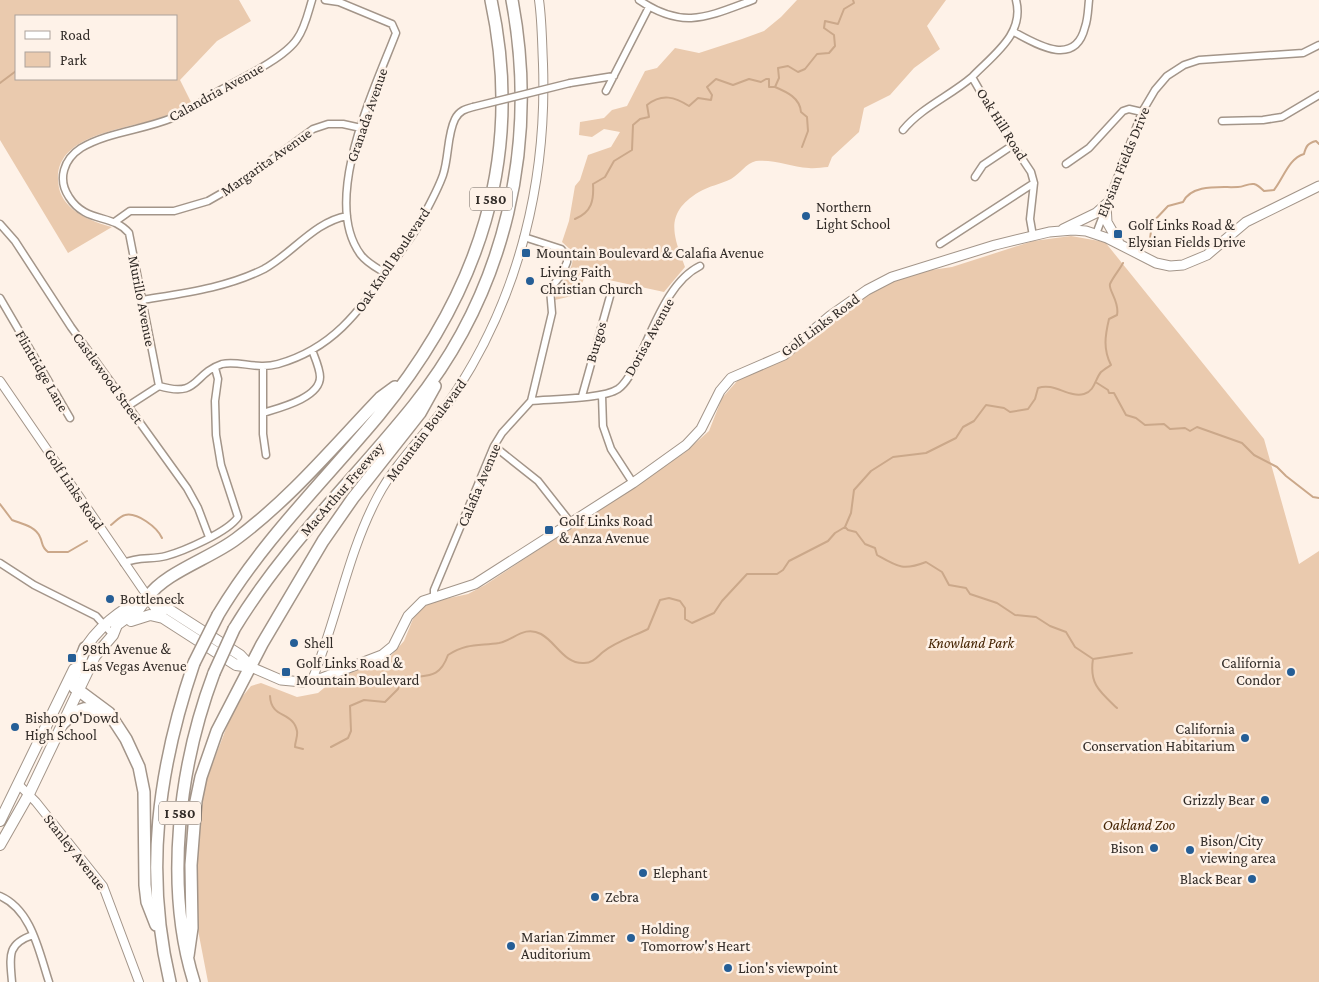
<svg xmlns="http://www.w3.org/2000/svg" width="1319" height="982" font-family="'Crimson Pro',serif">
<rect width="100%" height="100%" fill="#fef2e8"/>
<path fill="#eacaae" fill-rule="evenodd" d="M0 0H239L251 21 217 41 180 80 191 102C181 108 171 114 160 118 125 130 48 134 59 188 64 211 92 222 112 227L68 253 0 140ZM16 16H176V79H16Z
M797 0H946L927 26 940 49 914 68 890 95 864 108 859 132 832 157 828 167C822 167 815 169 809 168 790 167 775 159 756 161 746 163 740 174 731 179 721 184 709 186 699 192 664 213 673 235 685 267L664 292 586 275 576 295 555 300C558 283 577 270 572 251L562 242 569 221 575 186 580 180 588 155 611 147 620 132 604 129 592 137 579 135 580 122 604 118 612 110 627 106 645 71 657 68 675 48 699 53 742 39 764 31 781 17Z
M1071 236 1105 242 1264 439 1299 564 1319 551V982H208L197 925 195 889 199 816 204 786 229 721 242 697 251 686 261 683 297 697 318 693 336 678 389 658 404 641 413 619 422 607 436 601 468 594 485 585 684 453 709 431 722 398 738 380 790 357 820 329 858 301 894 281 925 271 952 267 1033 241Z"/>
<g fill="none" stroke-linecap="round" stroke-linejoin="round">
<path stroke="#cba88a" stroke-width="2" d="M0 83 16 71
M775 87C787 92 800 98 801 112L807 117 808 131 802 147
M575 219C592 212 594 200 593 184L605 177 614 161 632 150 633 125 640 119 649 117 647 105C662 93 675 97 689 106L698 98 711 100 712 95 707 87 716 79 733 85 749 79 761 82 766 79H769V87H775L779 78 778 68 788 66 798 72 805 69 817 54 829 53 835 46 834 35 824 28 825 21 838 24 844 9 854 3 853 0
M1142 241 1150 239 1152 223 1168 206 1183 202C1192 183 1222 188 1238 187 1244 187 1248 183 1254 184 1258 185 1261 188 1264 191L1274 190C1283 179 1289 158 1304 154 1306 146 1308 143 1316 141L1319 144
M1097 383 1108 390 1109 393H1114L1126 415 1136 418 1145 425 1164 424 1170 429 1185 428 1190 431 1197 427 1242 443 1254 455 1277 467 1286 476 1313 497 1319 498
M0 504 12 520C22 524 35 526 40 537 43 543 41 547 48 552H68L87 541
M111 525C115 522 120 516 125 515 137 512 157 527 162 538
M845 527 848 530 856 532 865 544 875 548 877 555C898 567 903 571 926 562L942 572 949 585 966 588 970 594 997 603 1015 615 1036 617 1050 626 1066 632 1075 647 1093 659C1089 684 1100 692 1117 708
M1093 659 1132 653
M270 696C271 719 293 711 297 731 298 737 295 741 295 747L303 749
M331 747 348 738 351 731 350 706 364 700 385 702 398 689 400 682C419 670 437 686 448 655 467 643 478 646 499 643 514 640 524 625 541 634 556 642 564 664 584 663 593 663 597 657 603 652 615 642 634 636 648 629L660 600 669 598 680 601 685 608V619L692 623 714 613 722 601 747 574H777L783 570 789 561 828 541 835 533 845 527 851 513 854 490 871 471 893 457 926 453 956 438 963 427 974 421 986 405 1004 408 1010 412 1028 409 1035 399 1038 388C1054 382 1068 398 1084 394 1095 391 1095 379 1101 372 1103 370 1108 367 1111 365 1103 349 1105 336 1109 319L1117 315C1120 302 1108 290 1110 284 1113 277 1120 269 1123 263"/>
<defs>
<path id="minor" d="M325 0 339 2 392 24 396 33C375 88 320 201 361 255 367 263 377 268 385 273
M639 0C683 30 707 17 753 0
M1016 0C1025 34 993 55 972 77L999 124 1031 172 1034 183 1030 219 1033 236
M1014 32C1036 44 1075 68 1085 27 1088 19 1088 9 1089 0
M570 83 614 76
M606 91 649 7
M1222 121 1263 120 1282 117 1319 95
M903 130C922 107 950 96 972 77
M1066 164 1089 148 1123 111 1129 109 1142 112
M975 177 983 165 1013 145
M116 221 130 211H174L208 201 243 181 313 129 328 124H343L361 128
M0 224 15 241 71 327 187 488 198 508 209 537
M1096 234 1142 112 1155 90 1167 76 1184 65 1199 60 1303 53 1319 45
M940 244 1034 183
M0 298 70 418
M142 300C184 293 226 288 264 269 293 253 314 222 347 216
M263 367V434L266 455
M159 386 129 233C112 213 86 224 69 197 57 179 64 159 81 148 108 132 143 130 172 118 187 113 201 102 215 93 236 81 284 59 297 39 305 28 308 13 312 0
M159 386C200 398 192 374 222 364 238 360 257 370 278 364 334 348 359 311 390 267 399 253 410 240 418 226 427 209 437 192 443 175 449 157 447 135 455 119 459 111 465 109 473 107
M602 395 603 426 611 449 633 483
M582 396 612 289
M531 401C551 399 603 399 618 389 628 382 634 367 639 357 654 327 669 281 700 266
M128 406 159 386
M263 413C279 408 320 398 320 377 320 369 315 358 312 350
M494 446 538 481 571 523
M0 563 34 585 96 616 113 635
M124 563C138 556 152 560 166 556 184 551 228 532 238 517L221 465 216 435 215 401 218 379 215 368
M434 598V590L494 446 502 433 531 401 552 313 550 289 562 274 567 262V256L561 249 524 237
M0 896C32 910 39 952 49 982
M12 982C10 957 6 944 33 935"/>
<path id="tertiary" d="M0 381 148 597
M312 680C337 620 347 554 378 496 398 458 434 427 457 390 520 293 547 179 543 64 542 43 542 21 539 0
M19 785 36 802 103 886 139 982"/>
<path id="secondary" d="M1106 204 1107 222 1119 243
M1063 229 1096 213 1106 204
M251 667 281 680 302 682 322 678 382 655 393 646 408 616 423 601 475 584 633 483 686 445 701 429 720 391 731 378 784 355 830 316 867 290 892 277 995 245 1049 232 1073 230 1086 231 1107 238 1156 263 1170 266 1183 265 1207 255 1246 222 1319 186"/>
<path id="primary" d="M148 597 163 618 236 665 251 667
M151 598 240 655 251 667
M131 621 150 615 163 618
M82 654C95 629 121 609 147 597
M0 821 74 669
M0 845 29 794 95 656 113 635 117 625 139 609 148 597"/>
<path id="motorway" d="M148 597C164 573 211 558 236 539 290 499 334 446 380 398L395 387
M218 615C262 541 324 481 379 415 479 293 525 157 491 0
M234 629C284 546 354 480 414 405 506 290 539 144 512 0
M85 648 74 677V687L109 713 126 739 139 767 144 792 145 885 147 902 156 925
M62 724C74 712 85 703 103 712
M188 956 192 928 191 865 196 801 201 777 217 731 262 644 323 541 353 498 420 413 435 386
M170 982C144 872 158 769 194 663
M194 982C164 886 179 766 214 673"/>
</defs>
<use href="#minor" stroke="#a39589" stroke-width="9"/>
<use href="#tertiary" stroke="#a39589" stroke-width="10"/>
<use href="#secondary" stroke="#a39589" stroke-width="11"/>
<use href="#primary" stroke="#a39589" stroke-width="12"/>
<use href="#motorway" stroke="#a39589" stroke-width="14"/>
<use href="#minor" stroke="#fff" stroke-width="6"/>
<use href="#tertiary" stroke="#fff" stroke-width="8"/>
<use href="#secondary" stroke="#fff" stroke-width="9"/>
<use href="#primary" stroke="#fff" stroke-width="10"/>
<use href="#motorway" stroke="#fff" stroke-width="11"/>
<defs>
<path id="minor-bridge" d="M473 107 570 83"/>
<path id="motorway-bridge" d="M194 663 218 615
M214 673 234 629"/>
</defs>
<use href="#minor-bridge" stroke="#a39589" stroke-width="9" stroke-linecap="butt"/>
<use href="#motorway-bridge" stroke="#a39589" stroke-width="14" stroke-linecap="butt"/>
<use href="#minor-bridge" stroke="#fff" stroke-width="6"/>
<use href="#motorway-bridge" stroke="#fff" stroke-width="11"/>
</g>
<g fill="#255e96" stroke="#fef2e8" stroke-width="2">
<circle cx="806" cy="216" r="5"/>
<rect x="1113" y="229" width="10" height="10" rx="2.5"/>
<rect x="521" y="248" width="10" height="10" rx="2.5"/>
<circle cx="530" cy="281" r="5"/>
<rect x="544" y="525" width="10" height="10" rx="2.5"/>
<circle cx="110" cy="599" r="5"/>
<circle cx="294" cy="643" r="5"/>
<rect x="67" y="653" width="10" height="10" rx="2.5"/>
<rect x="281" y="667" width="10" height="10" rx="2.5"/>
<circle cx="1291" cy="672" r="5"/>
<circle cx="15" cy="727" r="5"/>
<circle cx="1245" cy="738" r="5"/>
<circle cx="1265" cy="800" r="5"/>
<circle cx="1154" cy="848" r="5"/>
<circle cx="1190" cy="850" r="5"/>
<circle cx="643" cy="873" r="5"/>
<circle cx="1252" cy="879" r="5"/>
<circle cx="595" cy="897" r="5"/>
<circle cx="631" cy="938" r="5"/>
<circle cx="511" cy="946" r="5"/>
<circle cx="728" cy="968" r="5"/>
</g>
<g text-anchor="middle" dominant-baseline="central" stroke-width="5" stroke-linejoin="round" paint-order="stroke">
<g fill="#fef2e8" stroke="#6e6761" stroke-width="1">
<rect x="470" y="187.5" width="42" height="23" rx="4"/>
<rect x="159" y="801.5" width="42" height="23" rx="4"/>
</g>
<g font-size="14" font-weight="bold" fill="#312b27">
<text x="491" y="199">I 580</text>
<text x="180" y="813">I 580</text>
</g>
<g font-size="15" fill="#312b27" stroke="#fef2e8">
<text transform="translate(216 92) rotate(-29)">Calandria Avenue</text>
<text transform="translate(367 115) rotate(-71)">Granada Avenue</text>
<text transform="translate(1002 124) rotate(58)">Oak Hill Road</text>
<text transform="translate(266 162) rotate(-35)">Margarita Avenue</text>
<text transform="translate(1123 162) rotate(-68)">Elysian Fields Drive</text>
<text transform="translate(392 260) rotate(-56)">Oak Knoll Boulevard</text>
<text transform="translate(142 301) rotate(79)">Murillo Avenue</text>
<text transform="translate(820 325) rotate(-37)">Golf Links Road</text>
<text transform="translate(649 337) rotate(-61)">Dorisa Avenue</text>
<text transform="translate(596 342) rotate(-74)">Burgos</text>
<text transform="translate(42 371) rotate(60)">Flintridge Lane</text>
<text transform="translate(108 378) rotate(54)">Castlewood Street</text>
<text transform="translate(426 430) rotate(-53)">Mountain Boulevard</text>
<text transform="translate(479 485) rotate(-67)">Calafia Avenue</text>
<text transform="translate(74 489) rotate(56)">Golf Links Road</text>
<text transform="translate(342 489) rotate(-49)">MacArthur Freeway</text>
<text transform="translate(75 852) rotate(52)">Stanley Avenue</text>
</g>
<g font-size="15" fill="#312b27" stroke="#fef2e8" text-anchor="start">
<text x="816" y="207">Northern<tspan x="816" dy="17">Light School</tspan></text>
<text x="1128" y="225">Golf Links Road &amp;<tspan x="1128" dy="17">Elysian Fields Drive</tspan></text>
<text x="536" y="253">Mountain Boulevard &amp; Calafia Avenue</text>
<text x="540" y="272">Living Faith<tspan x="540" dy="17">Christian Church</tspan></text>
<text x="559" y="521">Golf Links Road<tspan x="559" dy="17">&amp; Anza Avenue</tspan></text>
<text x="120" y="599">Bottleneck</text>
<text x="304" y="643">Shell</text>
<text x="82" y="649">98th Avenue &amp;<tspan x="82" dy="17">Las Vegas Avenue</tspan></text>
<text x="296" y="663">Golf Links Road &amp;<tspan x="296" dy="17">Mountain Boulevard</tspan></text>
<text x="1281" y="663" text-anchor="end">California<tspan x="1281" dy="17">Condor</tspan></text>
<text x="25" y="718">Bishop O'Dowd<tspan x="25" dy="17">High School</tspan></text>
<text x="1235" y="729" text-anchor="end">California<tspan x="1235" dy="17">Conservation Habitarium</tspan></text>
<text x="1255" y="800" text-anchor="end">Grizzly Bear</text>
<text x="1200" y="841">Bison/City<tspan x="1200" dy="17">viewing area</tspan></text>
<text x="1144" y="848" text-anchor="end">Bison</text>
<text x="653" y="873">Elephant</text>
<text x="1242" y="879" text-anchor="end">Black Bear</text>
<text x="605" y="897">Zebra</text>
<text x="641" y="929">Holding<tspan x="641" dy="17">Tomorrow's Heart</tspan></text>
<text x="521" y="937">Marian Zimmer<tspan x="521" dy="17">Auditorium</tspan></text>
<text x="738" y="968">Lion's viewpoint</text>
</g>
<g font-size="15" font-style="italic" fill="#420" stroke="#fef2e8">
<text x="971" y="643">Knowland Park</text>
<text x="1139" y="825">Oakland Zoo</text>
</g>
</g>
<rect x="15" y="15" width="162" height="65" fill="#fef2e8" stroke="#aca29b"/>
<rect x="25" y="31" width="25" height="8" fill="#ffffff" stroke="#aca29b"/>
<text x="60" y="40" font-size="15" fill="#312b27">Road</text>
<rect x="25" y="52" width="25" height="15" fill="#eacaae" stroke="#aca29b"/>
<text x="60" y="65" font-size="15" fill="#312b27">Park</text>
</svg>
